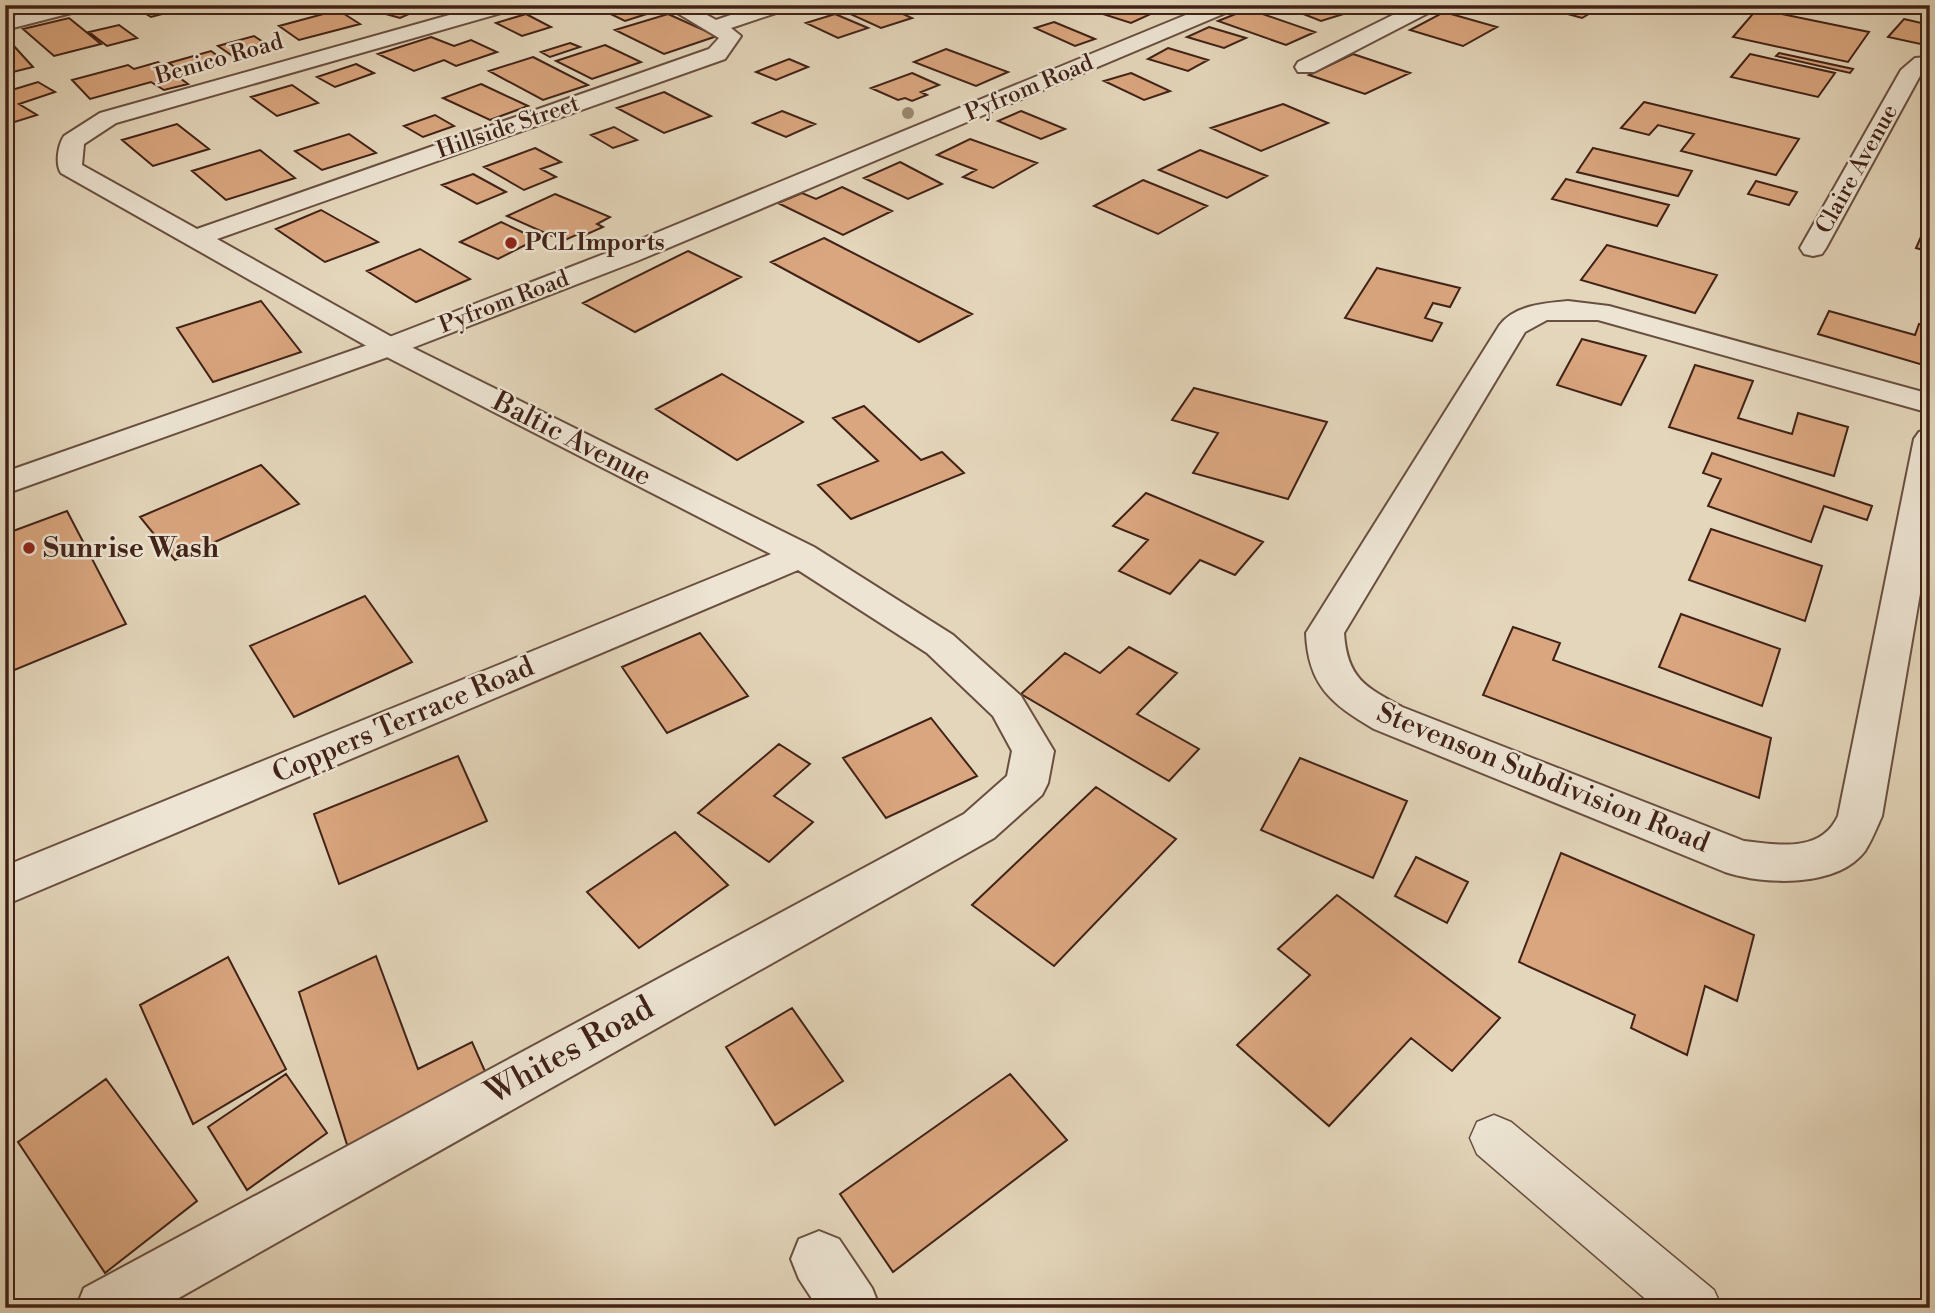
<svg xmlns="http://www.w3.org/2000/svg" width="1935" height="1313" font-family="'Libre Bodoni',serif">
<rect width="100%" height="100%" fill="#e4d6bb"/>
<filter id="stains"><feTurbulence type="fractalNoise" baseFrequency=".00286" numOctaves="4"/><feColorMatrix values="0 0 0 0 .2 0 0 0 0 .09 0 0 0 0 .02 0 0 0 .5 -.17"/></filter>
<radialGradient id="worn" r=".72"><stop offset=".6" stop-color="#630" stop-opacity="0"/><stop offset="1" stop-color="#630" stop-opacity=".3"/></radialGradient>
<path fill="#daa67f" stroke="#402217" stroke-width="2" d="M150 5H197L151 17 138 9Z
M353 5H429L400 18Z
M592 5H642L656 11 625 21Z
M872 5H883L912 18 881 28 848 13Z
M1085 5H1128L1153 13 1131 23 1081 7Z
M1339 5 1353 11 1321 21 1283 6Z
M1566 5H1604L1582 18 1557 11Z
M1248 9 1315 32 1286 45 1218 21Z
M1757 9 1869 32 1848 62 1733 37Z
M338 10 360 24 299 40 279 26Z
M1444 12 1497 27 1463 46 1410 30Z
M526 14 551 27 522 36 496 23Z
M668 14 717 36 664 54 615 30Z
M835 14 868 28 838 38 806 23Z
M69 18 101 44 54 56 23 29Z
M1904 19 1930 25V46L1888 37Z
M1054 22 1095 39 1075 46 1035 28Z
M119 25 137 38 107 46 89 32Z
M1209 27 1246 38 1224 48 1187 37Z
M254 36 271 47 234 57 218 46Z
M431 37 454 46 471 40 497 52 456 66 444 60 414 71 378 54Z
M570 43 580 47 550 57 541 52Z
M13 45 33 67 5 74V47Z
M605 45 641 62 592 79 556 61Z
M1168 48 1208 60 1188 71 1148 59Z
M946 49 1008 72 976 86 914 62Z
M211 51 222 59 180 71 169 63Z
M1779 53 1853 69 1850 73 1776 56Z
M1353 54 1410 73 1365 94 1309 75Z
M1750 54 1835 73 1818 97 1731 77Z
M533 57 588 85 543 100 489 71Z
M789 59 808 67 776 80 756 72Z
M158 62 188 84 164 90 151 82 90 99 72 80 128 65 134 69Z
M356 64 374 73 335 87 317 77Z
M912 73 939 85 921 92 927 95 912 101 905 98 898 100 871 88Z
M1131 73 1170 91 1144 100 1104 81Z
M38 82 55 92 19 104 37 115 5 125V92Z
M481 84 528 106 490 120 443 98Z
M292 85 318 103 277 116 251 97Z
M664 92 711 116 664 133 617 108Z
M1644 102 1799 139 1776 175 1681 151 1694 134 1658 125 1649 135 1621 128Z
M1283 104 1328 123 1261 151 1211 128Z
M782 111 815 124 786 137 753 123Z
M1021 111 1065 129 1041 139 998 121Z
M435 115 454 126 423 137 404 126Z
M177 124 209 149 153 166 122 140Z
M614 127 637 140 613 148 591 135Z
M349 134 376 153 322 170 295 151Z
M970 139 1037 163 993 188 963 177 976 170 937 155Z
M535 148 561 162 541 169 556 177 524 190 484 167Z
M1593 148 1692 171 1678 196 1577 172Z
M260 150 295 178 226 200 192 171Z
M1200 150 1267 176 1227 198 1159 170Z
M900 162 942 184 908 199 864 178Z
M473 174 506 192 477 204 442 185Z
M1566 179 1669 205 1657 226 1552 199Z
M1143 180 1207 206 1158 234 1094 206Z
M1756 181 1797 192 1789 205 1748 194Z
M842 187 892 211 843 235 778 203 802 193 816 199Z
M555 194 610 217 597 224 603 227 583 236 578 234 563 241 507 216Z
M321 210 378 242 325 262 276 229Z
M501 222 537 239 498 259 460 242Z
M1927 223 1930 224V252L1916 248Z
M824 238 972 314 919 342 771 262Z
M1607 245 1717 275 1695 313 1581 280Z
M420 249 470 279 416 302 367 271Z
M688 251 741 277 635 332 583 303Z
M1377 268 1460 288 1450 307 1433 303 1425 318 1442 323 1432 341 1345 318Z
M261 301 301 352 213 382 177 328Z
M1829 311 1915 335 1919 324 1930 327V367L1818 334Z
M1582 339 1646 356 1621 405 1557 385Z
M1695 365 1753 381 1738 418 1792 434 1798 413 1848 427 1834 476 1669 427Z
M722 374 803 422 737 460 656 409Z
M1194 388 1327 422 1288 499 1193 473 1218 433 1172 420Z
M864 406 921 460 942 452 964 473 851 519 818 485 878 461 833 418Z
M1712 453 1872 506 1867 520 1824 506 1811 542 1708 506 1721 479 1703 473Z
M261 465 299 504 175 560 140 517Z
M1146 493 1263 542 1235 575 1200 560 1170 594 1119 571 1148 540 1113 526Z
M67 511 126 624 12 671 5 656V534Z
M1711 529 1822 566 1805 621 1689 580Z
M365 596 412 662 294 717 250 646Z
M1681 614 1780 649 1762 706 1659 667Z
M1513 627 1560 643 1553 660 1771 738 1759 798 1483 695Z
M700 633 748 696 667 733 622 667Z
M1129 647 1177 673 1137 714 1199 749 1169 781 1021 694 1065 653 1100 673Z
M931 718 977 776 886 818 843 758Z
M779 744 810 764 774 796 813 822 769 862 698 813Z
M458 756 487 821 339 884 314 814Z
M1300 758 1407 801 1373 878 1261 830Z
M1096 787 1176 839 1054 966 972 905Z
M675 832 728 885 639 948 587 892Z
M1561 853 1754 935 1737 1001 1705 986 1687 1055 1631 1028 1635 1015 1519 962Z
M1416 857 1468 882 1447 923 1395 896Z
M1337 895 1500 1018 1452 1071 1411 1038 1329 1126 1237 1045 1310 975 1278 949Z
M376 956 418 1069 472 1042 488 1078 349 1151 299 992Z
M228 957 286 1069 193 1124 140 1005Z
M792 1008 843 1081 775 1125 726 1047Z
M286 1074 327 1133 247 1190 208 1127Z
M1010 1074 1067 1140 893 1272 840 1194Z
M106 1079 197 1201 105 1273 18 1142Z"/>
<g fill="none" stroke-linecap="round" stroke-linejoin="round">
<defs>
<path id="service" d="M1494 1115 1511 1122 1714 1290 1722 1308H1656L1477 1154 1470 1138 1477 1122Z"/>
<path id="minor" d="M55 5H90L87 9 5 30V18Z
M485 5H518L515 9 116 123 84 144 82 165 197 229 709 49 719 38 664 5H689L716 20 760 5H791L788 9 731 28 741 36 725 59 217 239 399 341 814 547 953 635 1021 696 1054 751 1048 783 1042 795 994 838 161 1308H76L84 1288 964 814 1007 776 1012 751 993 716 927 653 798 570 5 905V866L771 554 379 353 61 173C55 164 58 145 64 136L100 113Z
M1413 5H1439L1436 9 1314 72H1298L1295 67 1298 62Z
M1930 57V69L1921 74 1826 248 1822 254 1813 256 1804 254 1800 248 1901 70 1915 58Z
M1568 301 1609 306 1930 394V413L1598 320H1547L1525 332 1344 633C1347 678 1365 687 1402 707L1744 841C1778 845 1821 853 1838 816L1914 439 1919 432 1930 429V535L1882 816C1877 827 1872 840 1865 851 1837 888 1764 885 1725 872L1374 729C1331 704 1308 685 1306 633L1499 326C1514 305 1545 303 1568 301Z
M819 1231 839 1239 872 1288 880 1308H818L799 1279 791 1259 799 1239Z"/>
<path id="tertiary" d="M1210 5H1238L1235 9 637 261 399 353 5 494V472L379 341 617 249Z"/>
</defs>
<use href="#service" stroke="#694f40" stroke-width="3"/>
<use href="#minor" stroke="#694f40" stroke-width="4"/>
<use href="#tertiary" stroke="#694f40" stroke-width="4"/>
<use href="#service" fill="#ede4d3" fill-rule="evenodd"/>
<use href="#minor" fill="#ede4d3" fill-rule="evenodd"/>
<use href="#tertiary" fill="#ede4d3" fill-rule="evenodd"/>
</g>
<circle fill="#9a8871" cx="908" cy="113" r="6"/>
<g fill="#8f2418" stroke="#ede4d3" stroke-width="2.5">
<circle cx="511" cy="243" r="7"/>
<circle cx="29" cy="548" r="7"/>
</g>
<g text-anchor="middle" dominant-baseline="central" stroke-width="5" stroke-linejoin="round" paint-order="stroke">
<g font-size="23" fill="#402217" stroke="#ede4d3">
<text transform="translate(219 59) rotate(-16)">Benico Road</text>
<text transform="translate(1029 88) rotate(-23)">Pyfrom Road</text>
<text transform="translate(508 127) rotate(-19)">Hillside Street</text>
<text transform="translate(1857 169) rotate(-61)">Claire Avenue</text>
<text transform="translate(504 302) rotate(-21)">Pyfrom Road</text>
</g>
<g font-size="23" font-weight="bold" fill="#402217" stroke="#ede4d3" text-anchor="start">
<text x="525" y="243">PCL Imports</text>
</g>
<g font-size="28" fill="#402217" stroke="#ede4d3">
<text transform="translate(572 439) rotate(27)">Baltic Avenue</text>
<text transform="translate(403 720) rotate(-23)">Coppers Terrace Road</text>
<text transform="translate(1543 778) rotate(22)">Stevenson Subdivision Road</text>
</g>
<g font-size="28" font-weight="bold" fill="#402217" stroke="#ede4d3" text-anchor="start">
<text x="43" y="548">Sunrise Wash</text>
</g>
<g font-size="33" fill="#402217" stroke="#ede4d3">
<text transform="translate(570 1051) rotate(-29)">Whites Road</text>
</g>
</g>
<rect width="1935" height="1313" fill="none" stroke="#e4d6bb" stroke-width="28"/>
<rect x="7" y="7" width="1921" height="1299" fill="none" stroke="#402217" stroke-width="3.5"/>
<rect x="14" y="14" width="1907" height="1285" fill="none" stroke="#402217" stroke-width="2"/>
<rect width="100%" height="100%" filter="url(#stains)"/>
<rect width="100%" height="100%" fill="url(#worn)"/>
</svg>
